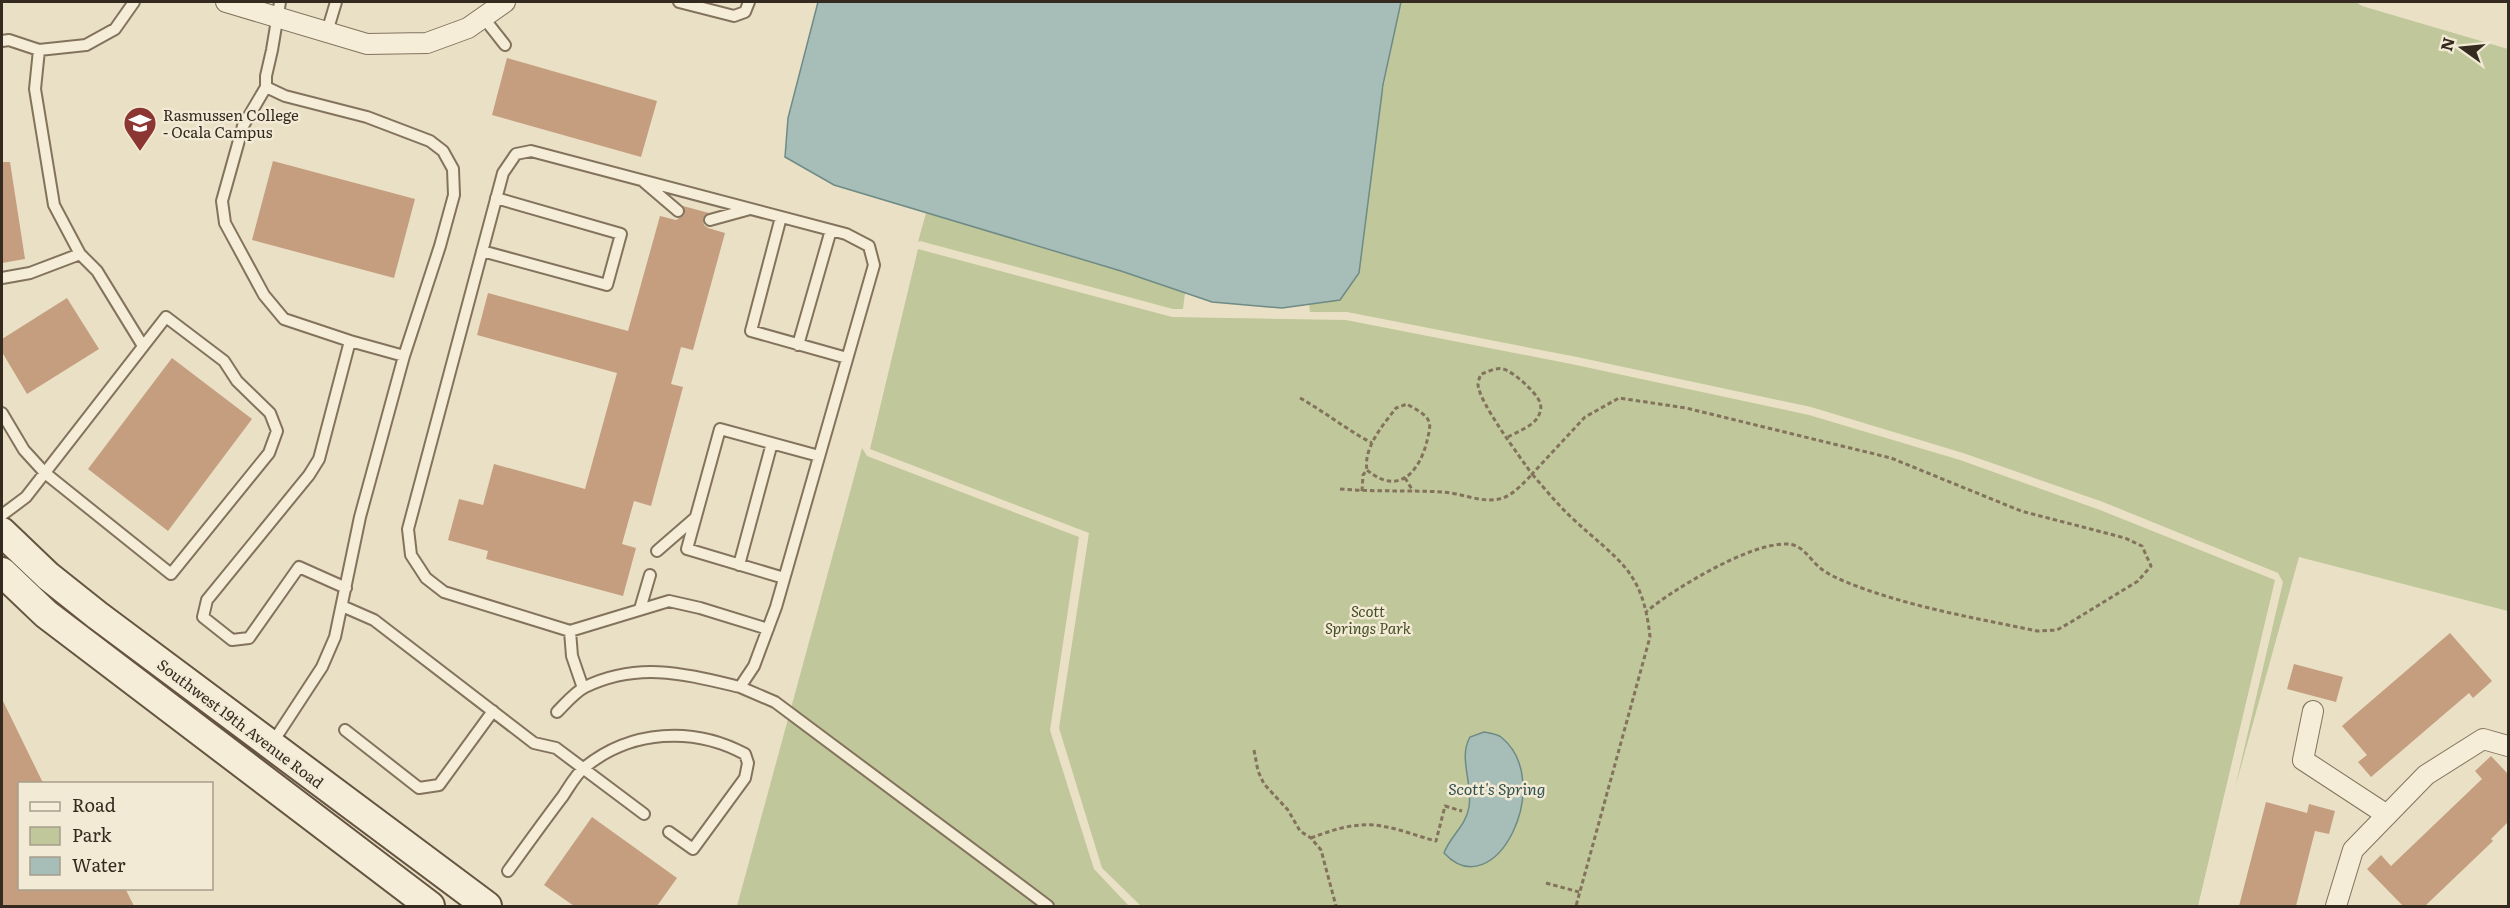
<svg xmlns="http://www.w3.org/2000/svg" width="2510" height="908" font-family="Literata,serif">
<rect width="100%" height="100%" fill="#eae0c5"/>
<path fill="#c0c79a" d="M1401 2H2356L2362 6 2508 49V611L2299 557 2235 788 2283 582 2278 573 2103 502 1963 453 1811 407 1577 357 1347 312H1310L1309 304 1340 300Z
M926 213 1121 271 1185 293 1183 309H1173L920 241 918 242Z
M918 249 1172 317 1346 320 1576 365 1809 415 1960 460 2100 510 2275 580 2198 906H1141L1102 868 1059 728 1089 533 870 449Z
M862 448 867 456 1079 537 1050 730 1094 869 1129 906H737Z"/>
<path fill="#a6bdb8" stroke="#6e8b85" stroke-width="1.5" d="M818 2H1401L1383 85 1359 273 1340 300 1282 308 1212 302 1121 271 834 185 785 157 788 118Z
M1484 732C1489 733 1497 734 1501 737 1557 782 1495 908 1444 853 1450 836 1466 826 1469 807 1473 783 1458 758 1470 737Z"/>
<path fill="#c49e7f" d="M507 58 657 101 641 157 492 115Z
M273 161 415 199 394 278 252 240Z
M2 162H10L25 259 2 263Z
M683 206 709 213 703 218 704 225 708 228 725 233 693 350 681 347 671 384 683 387 651 506 634 501 622 544 636 548 623 596 486 559 488 551 448 540 459 499 483 505 494 464 585 489 617 373 477 335 488 293 628 331 660 216 676 220 684 215Z
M67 298 99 349 27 394 2 352V339Z
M172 358 252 419 168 531 88 469Z
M2450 633 2492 681 2473 698 2469 693 2371 777 2358 762 2367 755 2342 726Z
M2294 664 2343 677 2336 702 2287 689Z
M2 699 43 783H20V888H125L134 906H2Z
M2491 756 2508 774V822L2491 839 2493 841 2425 906H2403L2367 869 2381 855 2391 866 2482 779 2475 771Z
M2266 802 2307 813 2309 804 2335 811 2329 834 2315 831 2296 906H2239Z
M592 817 677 878 657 906H574L544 885Z"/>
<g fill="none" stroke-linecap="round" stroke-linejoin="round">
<defs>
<path id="service" d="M679 2 734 16 745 12 749 2
M483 17 505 45
M327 32 336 2
M2 41 9 40 39 50 35 89 54 205 80 254 30 273 2 278
M39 50 86 45 115 29 134 2
M266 87 243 126 222 201 225 223 264 295 284 319 350 341
M644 182 678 211
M781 217 751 331 847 358
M710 220 750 209
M482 251 607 285 621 234 496 198
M80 254 97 271 143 346
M798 345 831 230
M2 413 24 450 45 473 171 574 269 453 277 431 270 413 237 381 224 361 166 317 26 497 2 515
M657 551 695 518
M739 565 772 443
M784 578 687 549 720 429 819 456
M346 588 299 567 249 638 232 640 203 617 207 600 309 475 319 459 350 341 404 356
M342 606 374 620 534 743 556 748 644 814
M640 609 650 575
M570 631 669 601 700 608 768 629
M740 687 775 702 1048 906
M557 712C565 704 575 692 585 687 639 661 685 674 740 687L754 666 776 607 874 265 869 246 846 234 531 151 516 154 503 173 408 529 411 555 426 578 444 592 570 631 572 656 583 688
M345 730 419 788 439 785 493 711
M271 745 322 667 335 637 360 517 404 356 440 246 454 195 453 169 443 151 430 141 367 117 285 96 266 87V76L272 50 280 2
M508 871C526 846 544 821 563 796 569 787 576 774 585 767 631 730 693 726 745 754L748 763 745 778 693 849 669 832"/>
<path id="minor" d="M226 2 367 44 427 43 468 28 505 2
M2313 711 2303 760 2387 815
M2336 906 2353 850 2426 775 2483 739 2508 746"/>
<path id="secondary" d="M2 532 48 576 97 615 487 906
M2 572 46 614 430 906"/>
</defs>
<use href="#service" stroke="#83735d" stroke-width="14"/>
<use href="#minor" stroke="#83735d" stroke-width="22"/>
<use href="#secondary" stroke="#655440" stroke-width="32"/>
<path stroke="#83735d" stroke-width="3" stroke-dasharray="4.5 3" stroke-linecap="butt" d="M1300 398C1325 412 1347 430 1372 443
M1508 437C1517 432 1533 426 1538 417 1540 413 1542 408 1540 403 1538 394 1513 371 1503 369 1496 367 1488 372 1481 374 1480 376 1478 382 1478 384 1478 401 1520 457 1532 474L1585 417 1619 398 1686 408 1891 458 2021 511 2125 538 2142 546 2151 566 2138 581 2071 622 2057 630 2037 631C1975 618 1910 607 1851 584 1841 580 1826 574 1818 566 1808 557 1802 544 1786 544 1750 543 1675 588 1647 611
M1405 478 1413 491
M1340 489C1374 492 1408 490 1443 492 1461 493 1481 503 1499 499 1511 497 1524 483 1532 474 1545 489 1558 505 1572 518 1618 561 1643 569 1650 637L1576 906
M1362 491 1363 475 1367 470C1398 496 1419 473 1427 441 1428 436 1431 427 1429 422 1427 414 1413 408 1407 404L1396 408C1383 425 1363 448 1367 470
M1254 750 1258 771 1264 784 1288 810 1300 831 1311 838 1321 850 1336 906
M1311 838C1327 832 1344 826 1361 825 1387 823 1412 835 1436 841L1445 806 1462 811
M1546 883 1579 892"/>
<use href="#service" stroke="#f5edd8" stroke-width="10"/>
<use href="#minor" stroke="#f5edd8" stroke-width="20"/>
<use href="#secondary" stroke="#f5edd8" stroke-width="28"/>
</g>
<defs>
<symbol id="school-pin" viewBox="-11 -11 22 30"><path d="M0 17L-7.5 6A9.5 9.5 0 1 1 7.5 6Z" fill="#8c3633" stroke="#f2ead4"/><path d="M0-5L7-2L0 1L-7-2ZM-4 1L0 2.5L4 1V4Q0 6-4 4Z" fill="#fff"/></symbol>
</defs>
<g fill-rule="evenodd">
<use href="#school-pin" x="121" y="104" width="38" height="52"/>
</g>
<g text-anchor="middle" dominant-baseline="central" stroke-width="5" stroke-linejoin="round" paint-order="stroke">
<g font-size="15" fill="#342a1f" stroke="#f2ead4" text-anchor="start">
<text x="163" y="114">Rasmussen College<tspan x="163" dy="17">- Ocala Campus</tspan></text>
</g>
<g font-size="15" font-style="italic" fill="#444f28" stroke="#f2ead4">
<text x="1368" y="610">Scott<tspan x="1368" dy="17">Springs Park</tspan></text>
</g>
<g font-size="15" fill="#342a1f" stroke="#f2ead4">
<text transform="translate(241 723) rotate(37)">Southwest 19th Avenue Road</text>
</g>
<g font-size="16" font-style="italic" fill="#305352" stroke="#f2ead4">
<text x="1497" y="788">Scott's Spring</text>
</g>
</g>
<rect width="2510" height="908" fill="none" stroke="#342a1f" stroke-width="6"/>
<rect x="18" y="782" width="195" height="108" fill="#f2ead4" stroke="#a69d8c" stroke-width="1.5"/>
<rect x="30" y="802" width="30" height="9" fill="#f5edd8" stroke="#a69d8c" stroke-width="1.5"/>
<text x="72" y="812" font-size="18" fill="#342a1f">Road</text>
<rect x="30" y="827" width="30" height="18" fill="#c0c79a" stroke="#a69d8c" stroke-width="1.5"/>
<text x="72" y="842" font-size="18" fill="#342a1f">Park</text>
<rect x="30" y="857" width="30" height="18" fill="#a6bdb8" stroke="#a69d8c" stroke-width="1.5"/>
<text x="72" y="872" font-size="18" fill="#342a1f">Water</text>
<g transform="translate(2462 48) rotate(285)" stroke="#f2ead4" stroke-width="4.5" paint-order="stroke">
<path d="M0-4.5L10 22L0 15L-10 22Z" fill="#342a1f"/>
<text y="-9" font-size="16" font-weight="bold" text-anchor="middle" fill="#342a1f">N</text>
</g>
</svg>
